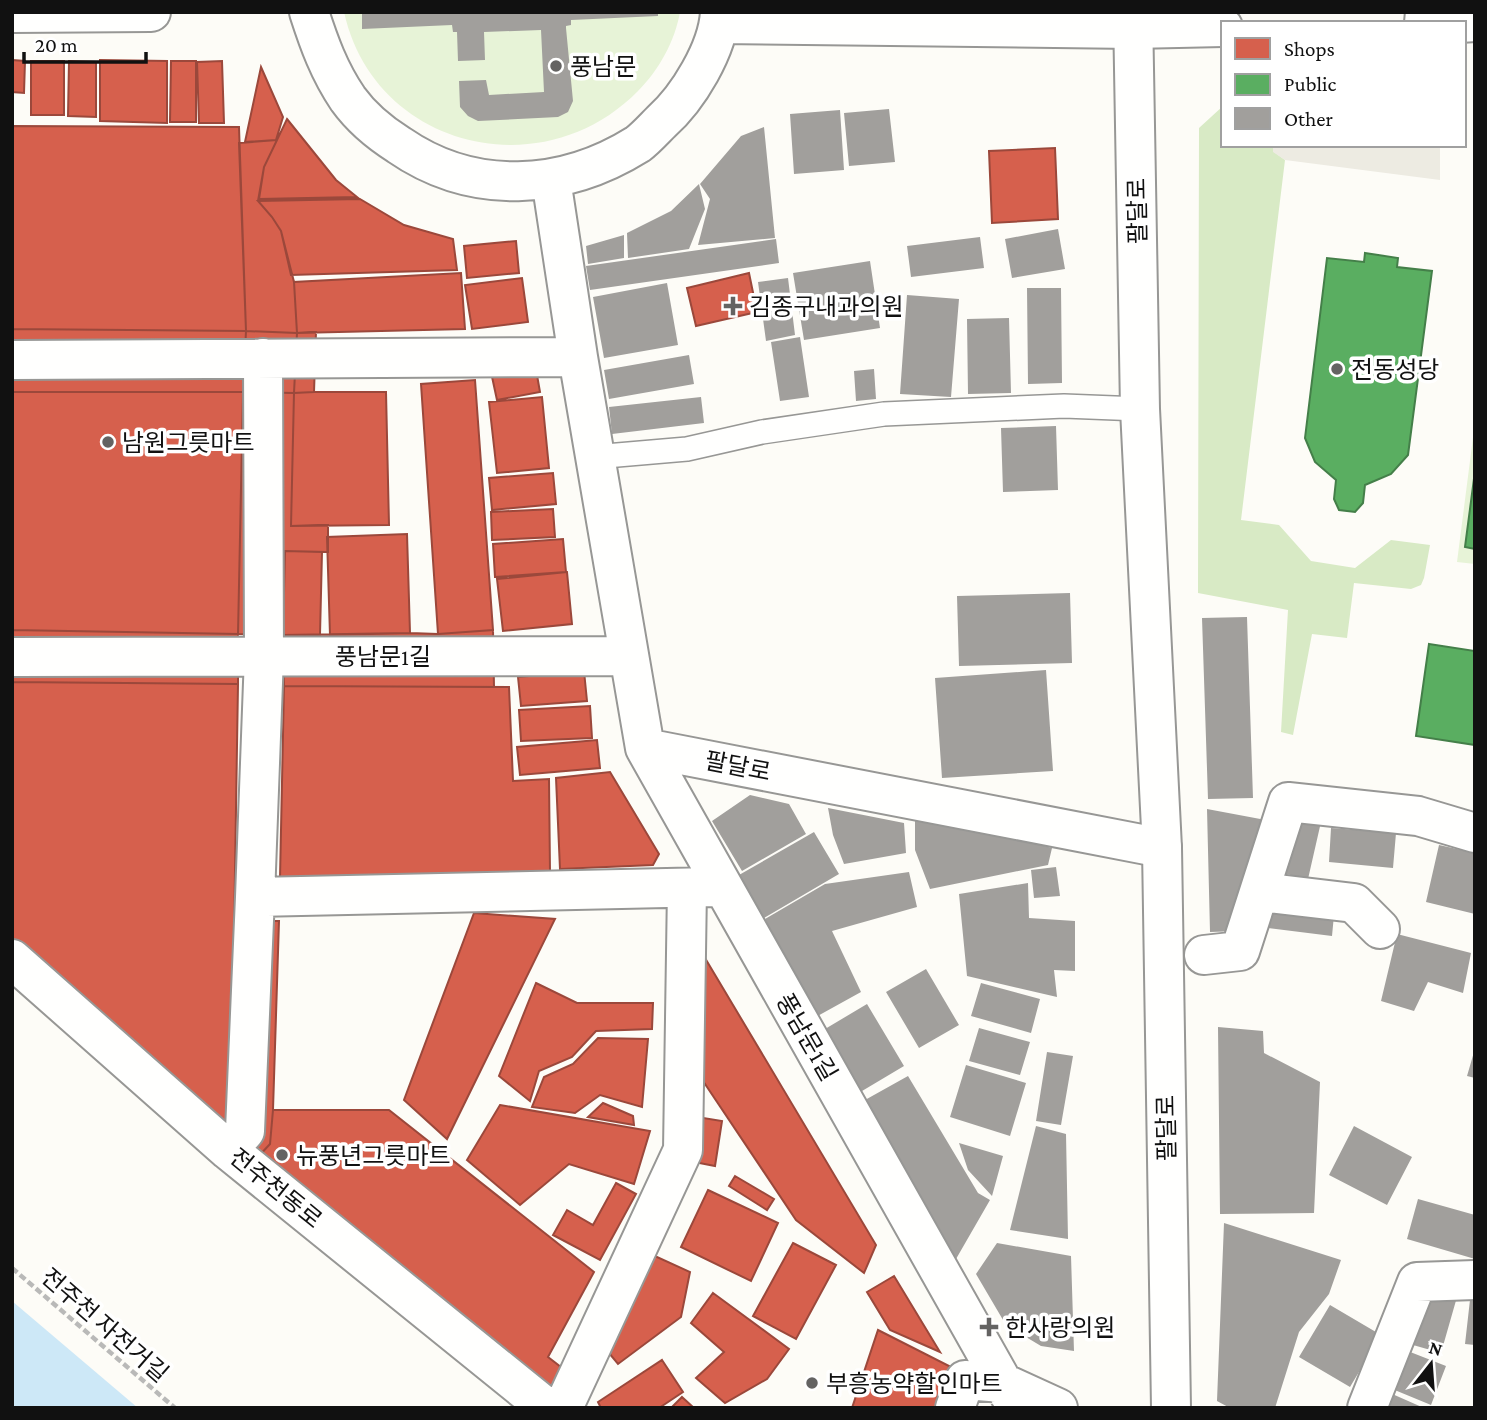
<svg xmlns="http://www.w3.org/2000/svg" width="1487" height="1420" font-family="'Crimson Pro','Noto Sans KR',serif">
<rect width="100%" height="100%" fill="#fdfcf7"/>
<path fill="#e7f3d7" d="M344 12H680C675 41 659 70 638 91 542 189 374 148 344 12Z
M1475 422V564L1457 562Z"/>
<path fill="#d8eac5" d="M1223 106V145H1273L1274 152 1285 160 1241 520 1279 525 1311 561 1355 568 1391 540 1430 545 1424 578 1421 585 1411 589 1354 583 1347 638 1312 634 1293 735 1281 732 1288 610 1198 593 1199 128Z"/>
<path fill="#edebe2" d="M1273 145H1440V180L1285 160 1273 152Z"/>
<path fill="#cde8f7" d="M12 1301 138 1408H12Z"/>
<path fill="#d6604d" stroke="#9b483b" stroke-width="2" d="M12 60 25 61 24 93 12 92Z
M100 60 167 61V123L100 121Z
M31 61H64V115H31Z
M69 61 96 62V117L68 116Z
M171 61H196V122H170Z
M222 61 224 123H199L197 62Z
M261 67 283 117 276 140 245 142Z
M287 119 336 180 357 197 259 199 264 167Z
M12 126 239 127 246 331 12 329Z
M277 140 264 167 258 201 272 217 281 231 294 282 297 333 246 331 239 143Z
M1055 148 1058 219 992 223 989 151Z
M360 199 404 225 453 239 457 270 291 275 281 231 272 217 258 201Z
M516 241 519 273 467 278 464 246Z
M461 273 465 329 297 333 294 282Z
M749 273 757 312 696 326 687 288Z
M522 278 528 322 472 329 465 285Z
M12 329 246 331 243 392H12Z
M246 331 297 333 294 393 243 392Z
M316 332 314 392 294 393 297 333Z
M535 364 540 392 497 400 491 372Z
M475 380 493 630 438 634 421 384Z
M12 392H243L238 634 12 630Z
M243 392 294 393 291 526 328 525V552L285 551 283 635 238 634Z
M314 392H386L389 525 291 526 294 393Z
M542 397 549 468 497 473 489 402Z
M553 473 556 504 492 510 489 478Z
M553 509 555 537 492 540 491 512Z
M407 534 410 633 330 635 327 537Z
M563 539 566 572 495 577 493 544Z
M285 551 322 552 320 635H283Z
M567 572 572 624 503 631 497 579Z
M12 630 238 634V684L12 682Z
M493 630 494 687 284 686 283 635 410 633 438 634Z
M584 671 587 701 521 706 518 677Z
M12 682 238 684 231 1121 223 1129 12 948Z
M284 686 509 687 513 781 549 779 550 872 280 878Z
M590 706 592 738 521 741 519 710Z
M597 740 600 768 520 775 517 747Z
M610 772 659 854 653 865 560 869 556 778Z
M474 913 555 919 447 1139 404 1100Z
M234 921H279L273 1110 270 1144 257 1158 231 1121Z
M705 958 876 1245 864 1273 796 1220 697 1072Z
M536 983 577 1003H653L652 1029 596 1031 572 1057 539 1071 530 1101 499 1076Z
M598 1038 648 1039 642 1107 600 1095 575 1113 532 1107 544 1077 573 1064Z
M603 1103 633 1116 634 1125 588 1117Z
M500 1105 650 1131 634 1184 569 1164 520 1205 467 1160Z
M273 1110H389L594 1272 548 1357 566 1371 551 1391 257 1158 270 1144Z
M697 1117 722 1121 715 1166 689 1161Z
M735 1176 774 1199 767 1210 729 1186Z
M616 1183 636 1194 600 1260 553 1235 567 1210 593 1225Z
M708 1190 778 1223 751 1281 681 1247Z
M793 1243 836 1265 796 1339 753 1316Z
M646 1252 690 1272 681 1317 618 1364 604 1347Z
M894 1276 940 1352 890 1330 867 1292Z
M713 1293 789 1349 767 1379 725 1403 696 1378 724 1352 691 1323Z
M878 1330 955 1369 943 1408H852Z
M662 1360 683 1392 659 1408H601L598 1402Z
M682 1397 694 1408H671Z"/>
<path fill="#5aae61" stroke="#447f49" stroke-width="2" d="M1365 253 1398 258 1397 267 1432 271 1408 455 1391 474 1365 485 1363 503 1355 512 1339 510 1334 499 1336 480 1315 462 1305 438 1327 258 1364 262Z
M1475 471V549L1465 547Z
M1429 644 1475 651V745L1416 736Z"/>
<path fill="#a19f9c" d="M362 12H658V16L571 20V25L566 26V28L573 101 568 112 558 117 478 121 468 116 460 107 459 81 486 80 489 95 544 92 541 30 484 32 485 60 458 61 457 32H453L452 25 362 29Z
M889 109 895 162 849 166 844 113Z
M840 110 844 170 794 174 790 114Z
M764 127 775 238 698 245 710 199 700 184 741 136Z
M699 184 705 209 689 249 628 258 627 233 671 211Z
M1058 229 1065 269 1012 278 1005 239Z
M624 235V258L588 264 586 246Z
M980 237 984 268 911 277 907 246Z
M776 239 779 263 590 290 586 266Z
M870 261 880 328 804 340 793 273Z
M788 278 795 335 766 341 758 282Z
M667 283 678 345 604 358 593 297Z
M1027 288H1061L1062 383 1028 384Z
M907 295 959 299 951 397 900 394Z
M1009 318 1011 393 968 394 967 319Z
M800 337 809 397 780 401 771 342Z
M689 355 694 384 609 399 604 370Z
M874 369 876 399 856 401 854 371Z
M701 397 704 423 612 434 609 407Z
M1056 426 1058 490 1003 492 1001 428Z
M1070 593 1072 663 959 666 957 596Z
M1247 617 1253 798 1208 799 1202 618Z
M1046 670 1053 771 942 778 935 678Z
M750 795 789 804 806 834 742 871 712 821Z
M828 808 904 823 906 853 844 864 833 835Z
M1207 809 1271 821 1240 931 1210 932Z
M933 817 1052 848 1048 865 930 889 915 850V820Z
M1295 817 1321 822 1308 879 1282 873Z
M1331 828 1396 833 1393 868 1329 862Z
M814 832 839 874 764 918 739 875Z
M1439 845 1475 853V914L1426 902Z
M1056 867 1060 896 1034 898 1031 870Z
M909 872 917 907 832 931 861 992 814 1018 765 919 825 884Z
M1028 883 1029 918 1075 921V971L1054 970 1057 997 967 976 959 894Z
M1264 906 1334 915 1332 936 1261 927Z
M1397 934 1471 953 1463 993 1428 982 1414 1011 1381 1001Z
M926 969 959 1025 919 1048 886 992Z
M981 983 1040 999 1031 1033 971 1016Z
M867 1004 904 1066 857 1094 820 1032Z
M1218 1027 1263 1031 1264 1053 1320 1082 1314 1213 1220 1214Z
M979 1028 1030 1042 1020 1075 969 1061Z
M1047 1052 1073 1056 1061 1125 1036 1121Z
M1474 1052H1475V1078L1467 1076Z
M966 1065 1026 1083 1010 1136 950 1117Z
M908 1076 978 1193 990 1200 956 1259 865 1100Z
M1036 1126 1066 1134 1068 1239 1010 1230Z
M1354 1126 1412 1157 1387 1205 1329 1175Z
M959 1143 1003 1156 992 1196 968 1170Z
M1418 1199 1475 1215V1259L1407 1239Z
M1224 1223 1341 1260 1329 1294 1299 1332 1275 1408H1230L1217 1401Z
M997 1243 1071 1256 1074 1351 1041 1346 1006 1325 976 1274Z
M1422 1288 1457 1297 1441 1353 1406 1343Z
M1471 1291H1475V1345L1465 1344Z
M1330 1305 1381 1335 1350 1387 1299 1357Z
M1400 1348 1446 1366 1431 1405 1385 1386Z
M1390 1393 1424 1408H1384Z"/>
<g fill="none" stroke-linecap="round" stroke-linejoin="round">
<defs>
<path id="service" d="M594 457 687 449 762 432 884 414 1064 406 1140 409"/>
<path id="minor" d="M309 12C319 43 329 71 348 99 361 117 380 133 399 145 473 196 563 191 638 144 646 138 654 129 661 122 688 98 718 49 720 12
M12 13 151 12
M1424 23 1425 12
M1460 23 1475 22
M719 24 1133 29 1223 27
M551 179 578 357 645 748 1017 1408
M12 360 578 357
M12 657 628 656
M645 748 1162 848
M1260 892 1354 903 1380 929
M255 897 712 887
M1204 955 1240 951 1288 802 1418 816 1475 833
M12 959 228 1150 547 1408
M228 1150 245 1131 255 897 264 656 263 358
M563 1408 683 1150 687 888
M955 1408 965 1380 1003 1383 1058 1408
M1367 1408 1417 1282 1475 1280"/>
<path id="tertiary" d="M1133 12 1140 409 1162 848 1171 1408"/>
</defs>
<use href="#service" stroke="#979795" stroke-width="26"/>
<use href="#minor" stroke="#979795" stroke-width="42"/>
<use href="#tertiary" stroke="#979795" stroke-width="42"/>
<path stroke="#b9b9b8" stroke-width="4.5" stroke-dasharray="7 3.5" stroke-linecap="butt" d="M12 1268 175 1408"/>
<use href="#service" stroke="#fffffe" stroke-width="23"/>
<use href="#minor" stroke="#fffffe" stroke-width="38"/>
<use href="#tertiary" stroke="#fffffe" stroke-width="38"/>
</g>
<g fill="#646362" stroke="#fff" stroke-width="2.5">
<circle cx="556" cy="66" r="7"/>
<path d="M729.5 295.5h7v7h7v7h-7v7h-7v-7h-7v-7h7z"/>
<circle cx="1337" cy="369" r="7"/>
<circle cx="108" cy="442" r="7"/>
<circle cx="282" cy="1155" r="7"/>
<path d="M985.5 1316.5h7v7h7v7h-7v7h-7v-7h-7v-7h7z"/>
<circle cx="812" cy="1383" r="7"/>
</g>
<g text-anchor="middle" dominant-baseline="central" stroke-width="7" stroke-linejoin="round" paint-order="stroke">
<g font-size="24" fill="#111" stroke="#fff" text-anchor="start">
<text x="570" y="66">풍남문</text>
<text x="749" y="306">김종구내과의원</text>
<text x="1351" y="369">전동성당</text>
<text x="122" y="442">남원그릇마트</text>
<text x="296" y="1155">뉴풍년그릇마트</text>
<text x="1005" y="1327">한사랑의원</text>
<text x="826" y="1383">부흥농약할인마트</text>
</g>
<g font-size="24" fill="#111" stroke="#fff">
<text transform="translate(1137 211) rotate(-91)">팔달로</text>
<text x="383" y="656">풍남문1길</text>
<text transform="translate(738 766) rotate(11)">팔달로</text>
<text transform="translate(807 1037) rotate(60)">풍남문1길</text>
<text transform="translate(1166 1128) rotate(-91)">팔달로</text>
<text transform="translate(276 1188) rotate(39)">전주천동로</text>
<text transform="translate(105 1325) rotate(41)">전주천 자전거길</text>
</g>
</g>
<rect width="1487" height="1420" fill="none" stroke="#111111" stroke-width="28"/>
<rect x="1221" y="21" width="245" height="126" fill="#ffffff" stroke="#a0a0a0" stroke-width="2"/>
<rect x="1235" y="38" width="35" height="21" fill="#d6604d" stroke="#a0a0a0" stroke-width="2"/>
<text x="1284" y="56" font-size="21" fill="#111111">Shops</text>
<rect x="1235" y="74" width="35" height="21" fill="#5aae61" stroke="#a0a0a0" stroke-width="2"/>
<text x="1284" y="91" font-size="21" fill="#111111">Public</text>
<rect x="1235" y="108" width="35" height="21" fill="#a19f9c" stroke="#a0a0a0" stroke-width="2"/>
<text x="1284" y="126" font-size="21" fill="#111111">Other</text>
<g transform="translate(1431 1364) rotate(17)" stroke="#ffffff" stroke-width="5" paint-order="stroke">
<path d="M0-5L12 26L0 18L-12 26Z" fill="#111111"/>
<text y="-10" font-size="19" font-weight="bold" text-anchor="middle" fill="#111111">N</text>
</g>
<path d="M24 52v10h122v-10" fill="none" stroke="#111111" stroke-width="3.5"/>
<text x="35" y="52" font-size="21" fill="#111111" stroke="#ffffff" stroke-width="5" paint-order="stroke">20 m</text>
</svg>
